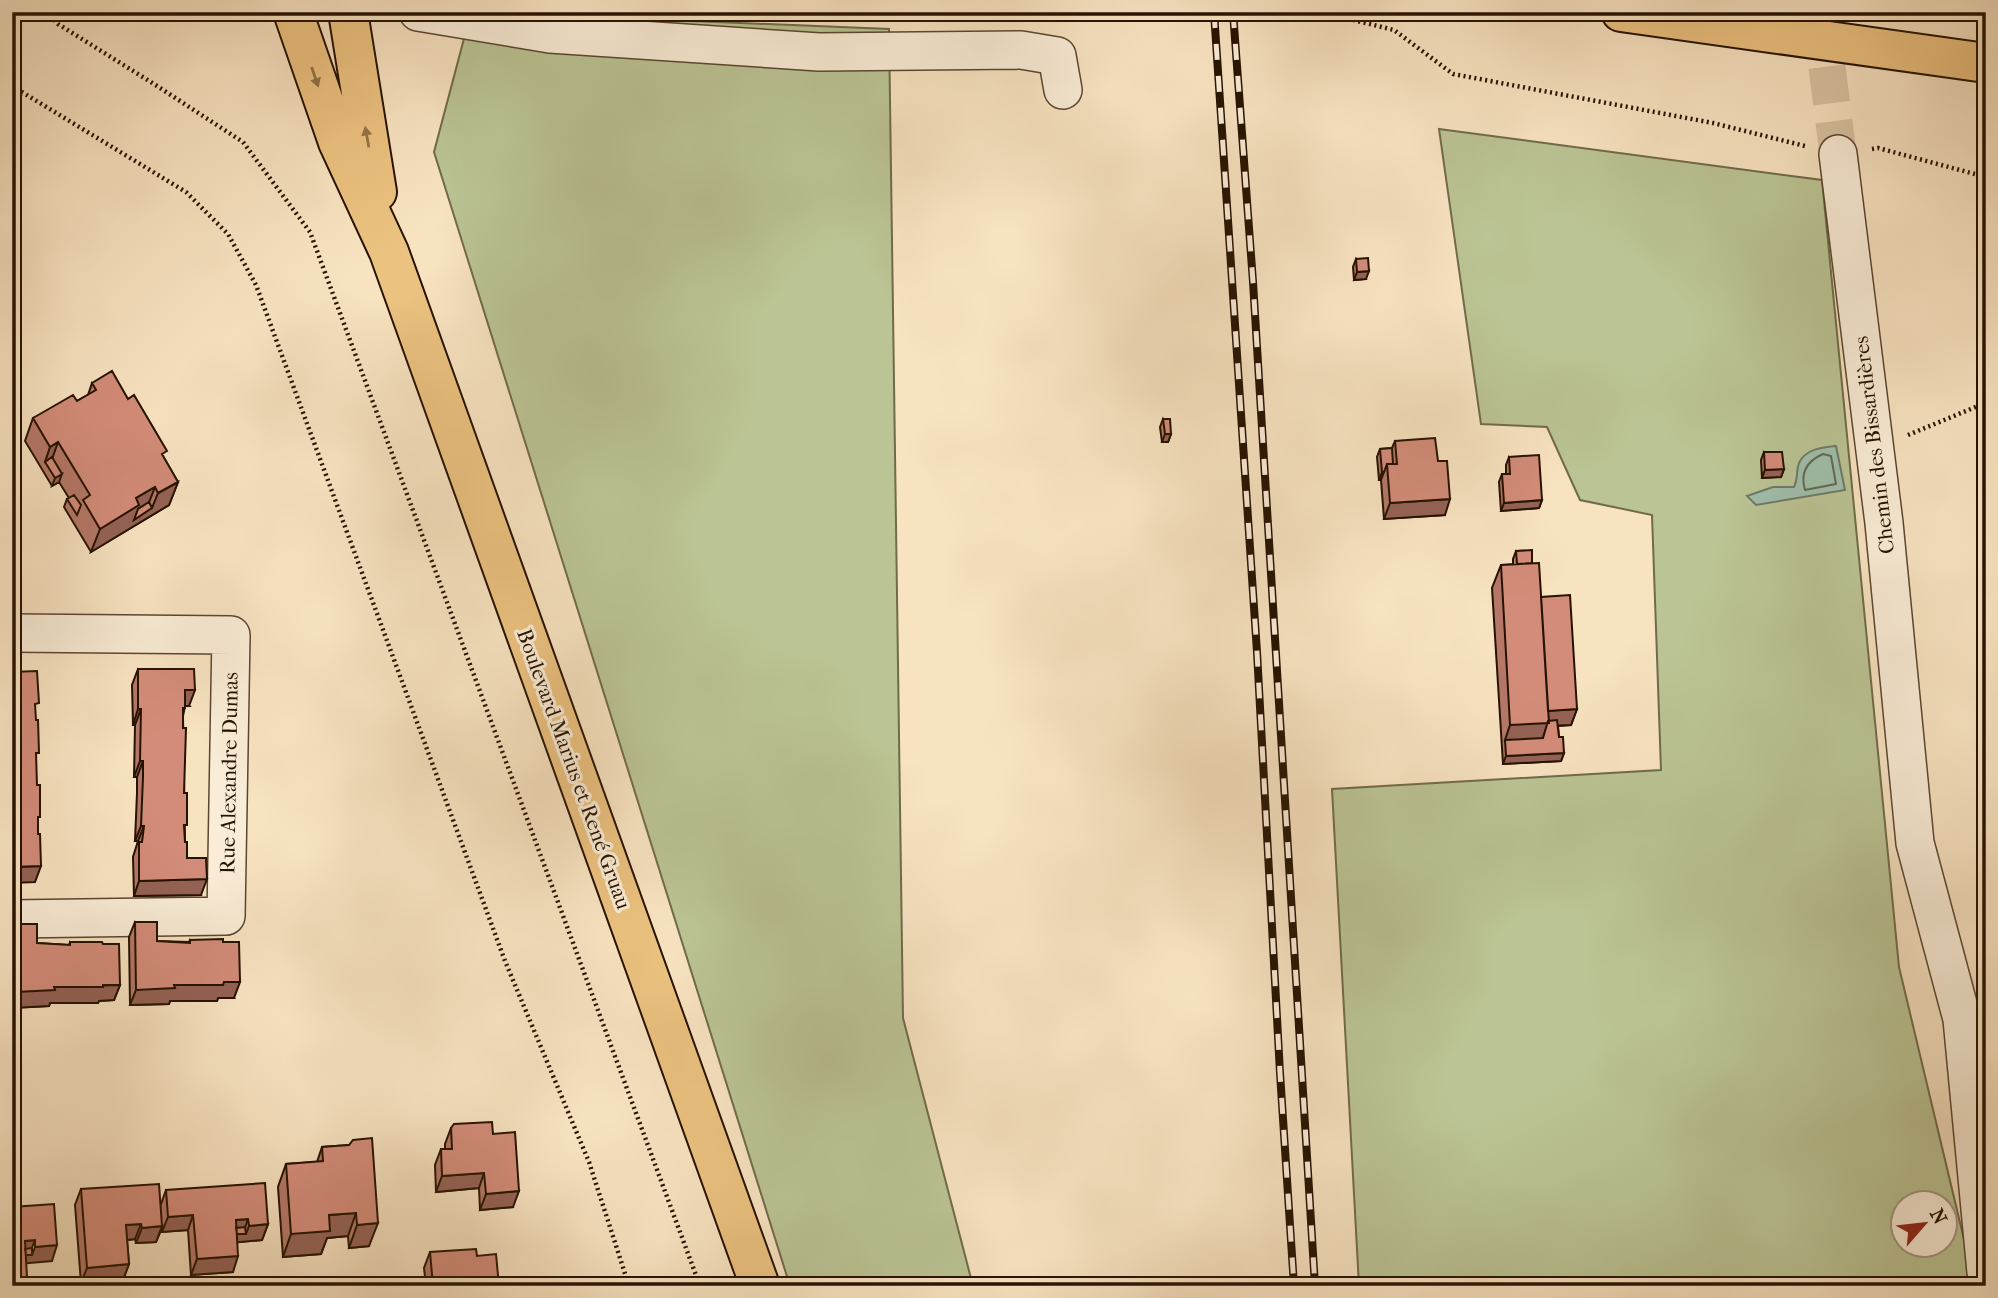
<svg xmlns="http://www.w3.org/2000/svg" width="1998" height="1298" font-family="'IM FELL French Canon',serif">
<rect width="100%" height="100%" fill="#f8e3c1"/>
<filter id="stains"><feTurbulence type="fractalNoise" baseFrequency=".00286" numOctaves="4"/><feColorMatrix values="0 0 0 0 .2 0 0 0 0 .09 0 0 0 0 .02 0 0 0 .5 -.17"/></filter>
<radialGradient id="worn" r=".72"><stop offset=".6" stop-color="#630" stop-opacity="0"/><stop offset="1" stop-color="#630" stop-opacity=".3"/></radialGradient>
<path fill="#bbc494" stroke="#706b4a" stroke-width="2" fill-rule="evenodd" d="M471 12 889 29 903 1018 973 1286H790L434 152Z
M1439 129 1822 180 1899 967 1967 1252 1970 1286H1359L1332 789 1661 770 1652 515 1580 500 1547 427 1481 424ZM1904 1204H1946V1246H1904Z"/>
<path fill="#9fbfac" stroke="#6f7a67" stroke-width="2" d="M1836 446 1845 490 1756 505 1747 496 1773 487H1794C1798 480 1796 471 1799 463 1805 449 1823 447 1836 446Z"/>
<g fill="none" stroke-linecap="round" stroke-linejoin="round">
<path stroke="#626856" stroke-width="2" d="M1823 454 1831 456 1836 484 1805 490C1800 473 1807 461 1823 454Z"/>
<path stroke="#d8c4a4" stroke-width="37" stroke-dasharray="37 18" stroke-linecap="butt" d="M1820 12 1838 154"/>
<defs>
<path id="minor" d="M418 12 550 34 819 52 1021 50 1057 56 1063 90
M1838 154 1884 523 1915 843 1962 1019 1986 1272
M12 633 231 635 226 916 12 919"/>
<path id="major" d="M293 12 338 142 389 252 760 1286
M348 12 377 192
M1621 12 1986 63"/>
</defs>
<use href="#minor" stroke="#5a4630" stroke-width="40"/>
<use href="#major" stroke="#261200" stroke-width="42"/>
<path stroke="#261200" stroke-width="4.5" stroke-dasharray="2 3.5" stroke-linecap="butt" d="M46 12 58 24 154 84 243 142 310 232 700 1286
M184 12 189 15 232 12
M1321 12 1394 30 1453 74 1713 123 1805 146
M12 86 186 192 228 234 256 285 505 961 589 1162 629 1286
M12 110 21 93
M1872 149 1878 148 1986 177
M1908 435 1978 406 1986 407"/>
<use href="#minor" stroke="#faedd7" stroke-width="37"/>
<use href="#major" stroke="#ecc280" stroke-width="38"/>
<defs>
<path id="rail" d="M1214 12 1257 652 1280 1073 1294 1286
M1233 12 1253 282 1315 1286"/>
</defs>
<use href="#rail" stroke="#261200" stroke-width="8"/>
<use href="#rail" stroke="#faedd7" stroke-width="5" stroke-dasharray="16" stroke-linecap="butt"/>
</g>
<path fill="#b57868" stroke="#261200" stroke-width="2" d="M1356 259 1366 279 1354 280 1353 267Z
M92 383 164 458 178 482 169 505 91 552 64 507 67 499 69 498 59 482 52 486 25 441 33 418 77 401 88 395Z
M1163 419 1171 434 1168 442H1162L1160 427Z
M1395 441 1438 461 1445 515 1384 519 1381 480H1379L1377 457 1380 449 1392 448Z
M1764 452 1784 469 1781 477 1762 478 1761 460Z
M1509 457 1542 500 1539 508 1501 511 1499 482 1502 474H1506V465Z
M1516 551 1532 563 1541 597 1577 709 1571 725 1558 726 1559 737 1564 753 1561 761 1503 764 1492 588 1501 565 1513 564V559Z
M138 669 189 706H185L183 716 185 842 187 858 201 895 134 896 133 857 138 841H135L137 793V777H134L135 725H133L132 685Z
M135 922 157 941 189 942 190 940 234 998H218L217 1001H170L169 1004 130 1005 129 937Z
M15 924 37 943 69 945 70 942 120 985 114 1000 99 1001 98 1003H50L49 1006 12 1008V932Z
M451 1128 493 1134 513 1207 480 1210 479 1188 436 1192 435 1165 441 1149H445V1144Z
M349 1145 369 1246 349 1248 348 1236 327 1238 321 1254 283 1257 278 1187 286 1164 317 1162 322 1147Z
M81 1189 161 1204 166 1190 268 1224 262 1240 237 1242 233 1272 191 1275 188 1230 162 1232V1228L156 1242 136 1243 135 1239 127 1240 129 1264 123 1280 81 1283 75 1205Z
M430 1252 477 1256 499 1286H426L424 1268Z"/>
<path fill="#946255" stroke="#261200" stroke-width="2" d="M1369 271 1366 279 1354 280 1357 272Z
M1165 434H1171L1168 442H1162Z
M58 442 50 465 45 462 50 447Z
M1784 469 1781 477 1762 478 1765 470Z
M1382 472H1384L1381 480H1379Z
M62 474 59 482 52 486 55 478Z
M178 482 169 505 91 552 100 529 136 498 155 487 146 510 152 508 158 493Z
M1450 499 1445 515 1384 519 1390 503Z
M1542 500 1539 508 1501 511 1504 503Z
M185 690H195L189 706H179Z
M138 709H141L135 725H133Z
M1577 709 1571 725 1547 726 1540 746 1505 740 1510 725 1545 711Z
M1564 753 1561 761 1503 764 1506 756Z
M140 761H143L137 777H134Z
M141 826H144L138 841H135Z
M41 866 35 882 12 883V867Z
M207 879 201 895 134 896 139 881Z
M224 982H240L234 998H218L217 1001H170L169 1004 130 1005 136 990 174 985Z
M120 985 114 1000 99 1001 98 1003H50L49 1006 12 1008V1003L16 992 54 987Z
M484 1173 479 1188 436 1192 442 1176Z
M519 1191 513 1207 480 1210 486 1194Z
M356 1213 348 1236 327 1238 321 1254 283 1257 291 1234 329 1215Z
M193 1215 188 1230 162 1232 168 1217Z
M248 1219 243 1234H246L249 1226 268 1224 262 1240 230 1243 236 1220Z
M378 1223 369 1246 349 1248 357 1225Z
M141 1224 135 1239 120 1241 126 1225Z
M162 1226 156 1242 136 1243 142 1228Z
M35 1240 29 1255H32L35 1247 57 1245 52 1261 19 1264 25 1241Z
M238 1256 233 1272 191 1275 197 1259Z
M129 1264 123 1280 81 1283 87 1268Z
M27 1277 24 1286H12V1278Z"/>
<path fill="#d38c79" stroke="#261200" stroke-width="2" d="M1368 258 1369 271 1357 272 1356 259Z
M112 371 128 399 134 395 167 451 162 454 178 482 158 493 155 487 136 498 139 505 100 529 83 500 90 495 58 442 50 447 33 418 73 395 77 401 96 390 92 383Z
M1163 419H1170L1171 434H1165Z
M1435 438 1438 461H1447L1450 499 1390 503 1387 464H1397L1395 441Z
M1392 448 1393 464H1387L1384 472H1382L1380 449Z
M1764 452H1782L1784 469 1765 470Z
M1539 455 1542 500 1504 503 1502 474H1510L1509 457Z
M52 457 62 474 55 478 45 462Z
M74 495 81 505 77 515 67 499Z
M149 502 152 508 134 520 138 509Z
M1532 550V563L1517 564 1516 551Z
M1539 563 1549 723 1510 725 1501 565Z
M1570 595 1577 709 1548 711 1541 597Z
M138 669H194L195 690H185V708H183V728H186L184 793H187V825H184L185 842H187V858H206L207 879 139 881V842H142L144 826H141L143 777V761H140L141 709H138Z
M37 671 39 703 35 704 36 720H38L39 753H36L37 785H40V817H38V834H40L41 866 12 867V672Z
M1557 720 1559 737H1563L1564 753 1506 756 1505 740 1543 738 1548 721Z
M135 922H157V941L190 943V940L223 939V942H239L240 982H224L223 985H174L175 988 136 990Z
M15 924H37V943L70 945V942H102L103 944H119L120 985H103V987H54L55 990 16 992Z
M492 1122 493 1134 515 1132 519 1191 486 1194 484 1173 442 1176 441 1149H452L451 1128 454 1124Z
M372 1138 378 1223 357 1225 356 1213 329 1215 330 1231 291 1234 286 1164 323 1161 322 1147 349 1145 353 1140Z
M265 1183 268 1224 249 1226 248 1219 236 1220 238 1256 197 1259 193 1215 168 1217 166 1190Z
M159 1184 162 1226 142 1228 141 1224 126 1225 129 1264 87 1268 81 1189Z
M54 1204 57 1245 35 1247V1240L25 1241 27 1277 12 1278V1207Z
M245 1227 246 1234H237L236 1228Z
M32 1248V1255H26L25 1249Z
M476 1249 477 1256 496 1254 499 1286H433L430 1252Z"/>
<defs><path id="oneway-solid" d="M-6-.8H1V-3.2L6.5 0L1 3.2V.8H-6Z" transform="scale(1.75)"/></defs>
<g fill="#937346">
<use href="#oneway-solid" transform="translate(315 77) rotate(71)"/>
<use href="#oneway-solid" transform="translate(367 137) rotate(-100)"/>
</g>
<g text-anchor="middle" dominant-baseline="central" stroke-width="6" stroke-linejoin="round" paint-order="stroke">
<g font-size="21" fill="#261200" stroke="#faedd7">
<text transform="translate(1874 445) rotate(-97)">Chemin des Bissardières</text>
<text transform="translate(574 769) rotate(70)">Boulevard Marius et René Gruau</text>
<text transform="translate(229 773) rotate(-89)">Rue Alexandre Dumas</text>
</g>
</g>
<rect width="1998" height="1298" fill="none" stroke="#f8e3c1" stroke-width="42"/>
<rect x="14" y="14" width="1970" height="1270" fill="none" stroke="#261200" stroke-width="3.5"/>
<rect x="21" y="21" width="1956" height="1256" fill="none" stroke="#261200" stroke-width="2"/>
<g transform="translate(1924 1224) rotate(62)"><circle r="33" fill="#faedd7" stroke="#a59581" stroke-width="2"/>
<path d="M0-5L12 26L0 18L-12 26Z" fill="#8f2418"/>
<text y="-10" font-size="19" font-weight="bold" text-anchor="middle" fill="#261200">N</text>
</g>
<rect width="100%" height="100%" filter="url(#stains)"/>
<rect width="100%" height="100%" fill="url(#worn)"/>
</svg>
